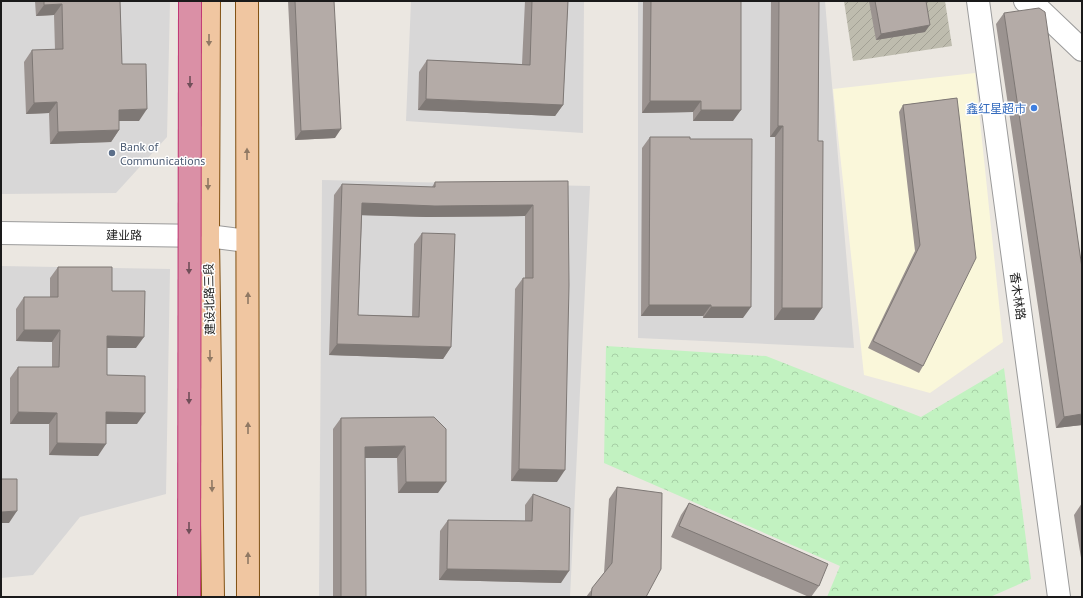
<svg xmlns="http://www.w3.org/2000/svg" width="1083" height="598" font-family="'PT Sans','Noto Sans SC',sans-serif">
<defs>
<pattern id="construction-furrows" width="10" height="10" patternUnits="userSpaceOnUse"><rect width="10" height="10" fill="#bebcae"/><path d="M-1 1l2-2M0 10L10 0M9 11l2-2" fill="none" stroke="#a3a195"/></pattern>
<pattern id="park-crowns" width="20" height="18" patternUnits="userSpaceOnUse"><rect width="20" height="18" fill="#c2f2c1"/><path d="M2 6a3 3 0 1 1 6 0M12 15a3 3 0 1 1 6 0" fill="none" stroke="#a6cfa5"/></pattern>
</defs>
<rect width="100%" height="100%" fill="#ebe7e1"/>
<path fill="#d8d7d7" d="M1 1H170L167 137 116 193 1 194Z
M411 1H584L583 133 406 121Z
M638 1H825L854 348 638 338Z
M322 180 590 186 570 597H319Z
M1 266 170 269 166 494 80 517 33 575 1 578Z"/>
<path fill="#faf7da" d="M975 73 1003 342 930 393 864 375 833 89Z"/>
<path fill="url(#construction-furrows)" d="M844 1H945L952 46 853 61Z"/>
<path fill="url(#park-crowns)" d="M606 346 766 356 921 417 1004 368 1031 579 990 597H827L840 566 604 463Z"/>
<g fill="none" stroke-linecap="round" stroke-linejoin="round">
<defs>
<path id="minor" d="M978 1 1059 597
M1025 1 1038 8 1082 50
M1 233 208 236 247 241"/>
<path id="major" d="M209 1 208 236 213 597
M247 1 248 597"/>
</defs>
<use href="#minor" stroke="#9b9b9b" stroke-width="24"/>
<use href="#major" stroke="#805011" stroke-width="24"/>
<use href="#minor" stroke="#fff" stroke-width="22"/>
<use href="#major" stroke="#f0c6a1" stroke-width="22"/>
<defs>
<path id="highway-bridge" d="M189 597 190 1"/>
</defs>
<use href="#highway-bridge" stroke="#c03774" stroke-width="24" stroke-linecap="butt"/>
<use href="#highway-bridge" stroke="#da90a6" stroke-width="22"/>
</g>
<path fill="#9b9390" d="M35 1H120L122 64 139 121H119V130L111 142 50 144 49 113 26 114 24 62 32 50H55L54 15 36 16Z
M288 1H334L335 138 295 140Z
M525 1H568L563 105 555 116 418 110 419 72 427 60 522 64Z
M643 1H741L733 121H693V112L642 113Z
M771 1H819L818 141 814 320H774L775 137H770Z
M869 1H926L925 32 876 40Z
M1004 13 1082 425 1056 428 996 24Z
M957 98 923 366 919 373 868 348 915 251 899 112 903 105Z
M650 137 690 139 743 318H703V316H641L642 148Z
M568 181 557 482 511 481 515 289 523 278H525V216L427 217 362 215 358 315 412 316 414 244 422 233 451 347 443 359 329 355 334 195 342 184 432 187 435 182Z
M58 267 112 291 136 348H107V375L137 424H106L98 456 49 455V424H10V378L18 367H52V342L16 341V309L24 297H50V278Z
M434 417 438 493H398L397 458H365L366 597H333V429L341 418Z
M617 487 646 597H586L604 573 609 499Z
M533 494 561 583 439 580 440 531 448 520 525 521V505Z
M689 503 819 586 811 597H809L671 537 681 515Z
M1082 503V564L1074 515Z"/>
<path fill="#7e7875" d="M62 4 54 15 36 16 44 5Z
M930 25 925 32 876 40 881 34Z
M426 99 563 105 555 116 418 110Z
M650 101H701L693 112 642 113Z
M57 102 49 113 26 114 34 103Z
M147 109 139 121H111L119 110Z
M701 110H741L733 121H693Z
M778 126H783L775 137H770Z
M341 129 335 138 295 140 301 131Z
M119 130 111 142 50 144 58 132Z
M362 203 533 205 525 216 427 217 354 215Z
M649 305H711L703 316H641Z
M711 307H751L743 318H703Z
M782 308H822L814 320H774Z
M24 330H60L52 342 16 341Z
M107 336 144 337 136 348H99Z
M337 344 451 347 443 359 329 355Z
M18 412 57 413 49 424H10Z
M106 412 145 413 137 424H98Z
M1082 414V425L1056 428 1064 417Z
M57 443 106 444 98 456 49 455Z
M405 446 397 458H357L365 447Z
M519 469 565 470 557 482 511 481Z
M406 482H446L438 493H398Z
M17 511 9 523H1V512Z
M447 569 569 571 561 583 439 580Z"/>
<path fill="#b4aba7" stroke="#7e7875" d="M44 1H120L122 64H146L147 109 119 110V130L58 132 57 102 34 103 32 50 63 49 62 4 44 5Z
M295 1H334L341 129 301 131Z
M532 1H568L563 105 426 99 427 60 530 65Z
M651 1H741V110H701V101H650Z
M779 1H819L818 141H823L822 308H782L783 126H778Z
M875 1H926L930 25 881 34Z
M1039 8 1045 12 1082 268V414L1064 417 1004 13Z
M957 98 976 258 923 366 873 341 920 245 903 105Z
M650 137H690V139H752L751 307H711V305H649Z
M568 181 569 285 565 470 519 469 523 278H533V205L435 206 362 203 358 315 419 317 422 233 455 234 451 347 337 344 342 184 435 187V182Z
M58 267H112V291H145L144 337 107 336V375L145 376V413L106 412V444L57 443V413L18 412V367H59L60 330H24V297H58Z
M434 417 446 429V482H406L405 446 365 447 366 597H341V418Z
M1 479H17V511L1 512Z
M617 487 662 493 661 569 646 597H591L592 588 612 563Z
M533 494 570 508 569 571 447 569 448 520 532 521Z
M689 503 828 564 819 586 679 526Z"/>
<defs><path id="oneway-solid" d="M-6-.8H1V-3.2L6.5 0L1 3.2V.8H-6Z"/></defs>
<g fill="#907964">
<use href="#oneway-solid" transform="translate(209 40) rotate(90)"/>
<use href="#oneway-solid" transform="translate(247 154) rotate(-90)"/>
<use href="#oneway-solid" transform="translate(208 184) rotate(90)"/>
<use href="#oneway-solid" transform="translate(248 298) rotate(-90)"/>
<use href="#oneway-solid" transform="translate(210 356) rotate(89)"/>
<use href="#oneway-solid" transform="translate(248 428) rotate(-90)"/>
<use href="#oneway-solid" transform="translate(212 486) rotate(89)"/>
<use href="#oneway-solid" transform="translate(248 558) rotate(-90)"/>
</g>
<g fill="#704f59">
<use href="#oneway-solid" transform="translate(190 82) rotate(90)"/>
<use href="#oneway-solid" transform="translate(189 268) rotate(90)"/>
<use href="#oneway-solid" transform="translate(189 398) rotate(90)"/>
<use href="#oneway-solid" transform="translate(189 528) rotate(90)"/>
</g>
<circle fill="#3f7fe0" stroke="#fff" stroke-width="1.5" cx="1034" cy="108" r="4"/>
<circle fill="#5c6f8a" stroke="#fff" stroke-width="1.5" cx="112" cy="153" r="4"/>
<g text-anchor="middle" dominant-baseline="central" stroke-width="3" stroke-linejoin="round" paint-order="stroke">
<g font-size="12" fill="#366cbe" stroke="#fff" text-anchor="end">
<text x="1026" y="108">鑫红星超市</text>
</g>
<g font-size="12" fill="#4e5e75" stroke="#fff" text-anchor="start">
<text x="120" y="146">Bank of<tspan x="120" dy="14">Communications</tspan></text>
</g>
<g font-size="12" fill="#1a1a1a" stroke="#fff">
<text transform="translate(124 235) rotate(1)">建业路</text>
<text transform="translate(1018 296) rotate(82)">香木林路</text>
<text transform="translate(209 299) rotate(-91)">建设北路三段</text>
</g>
</g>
<rect width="1083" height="598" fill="none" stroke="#1a1a1a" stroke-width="4"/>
</svg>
